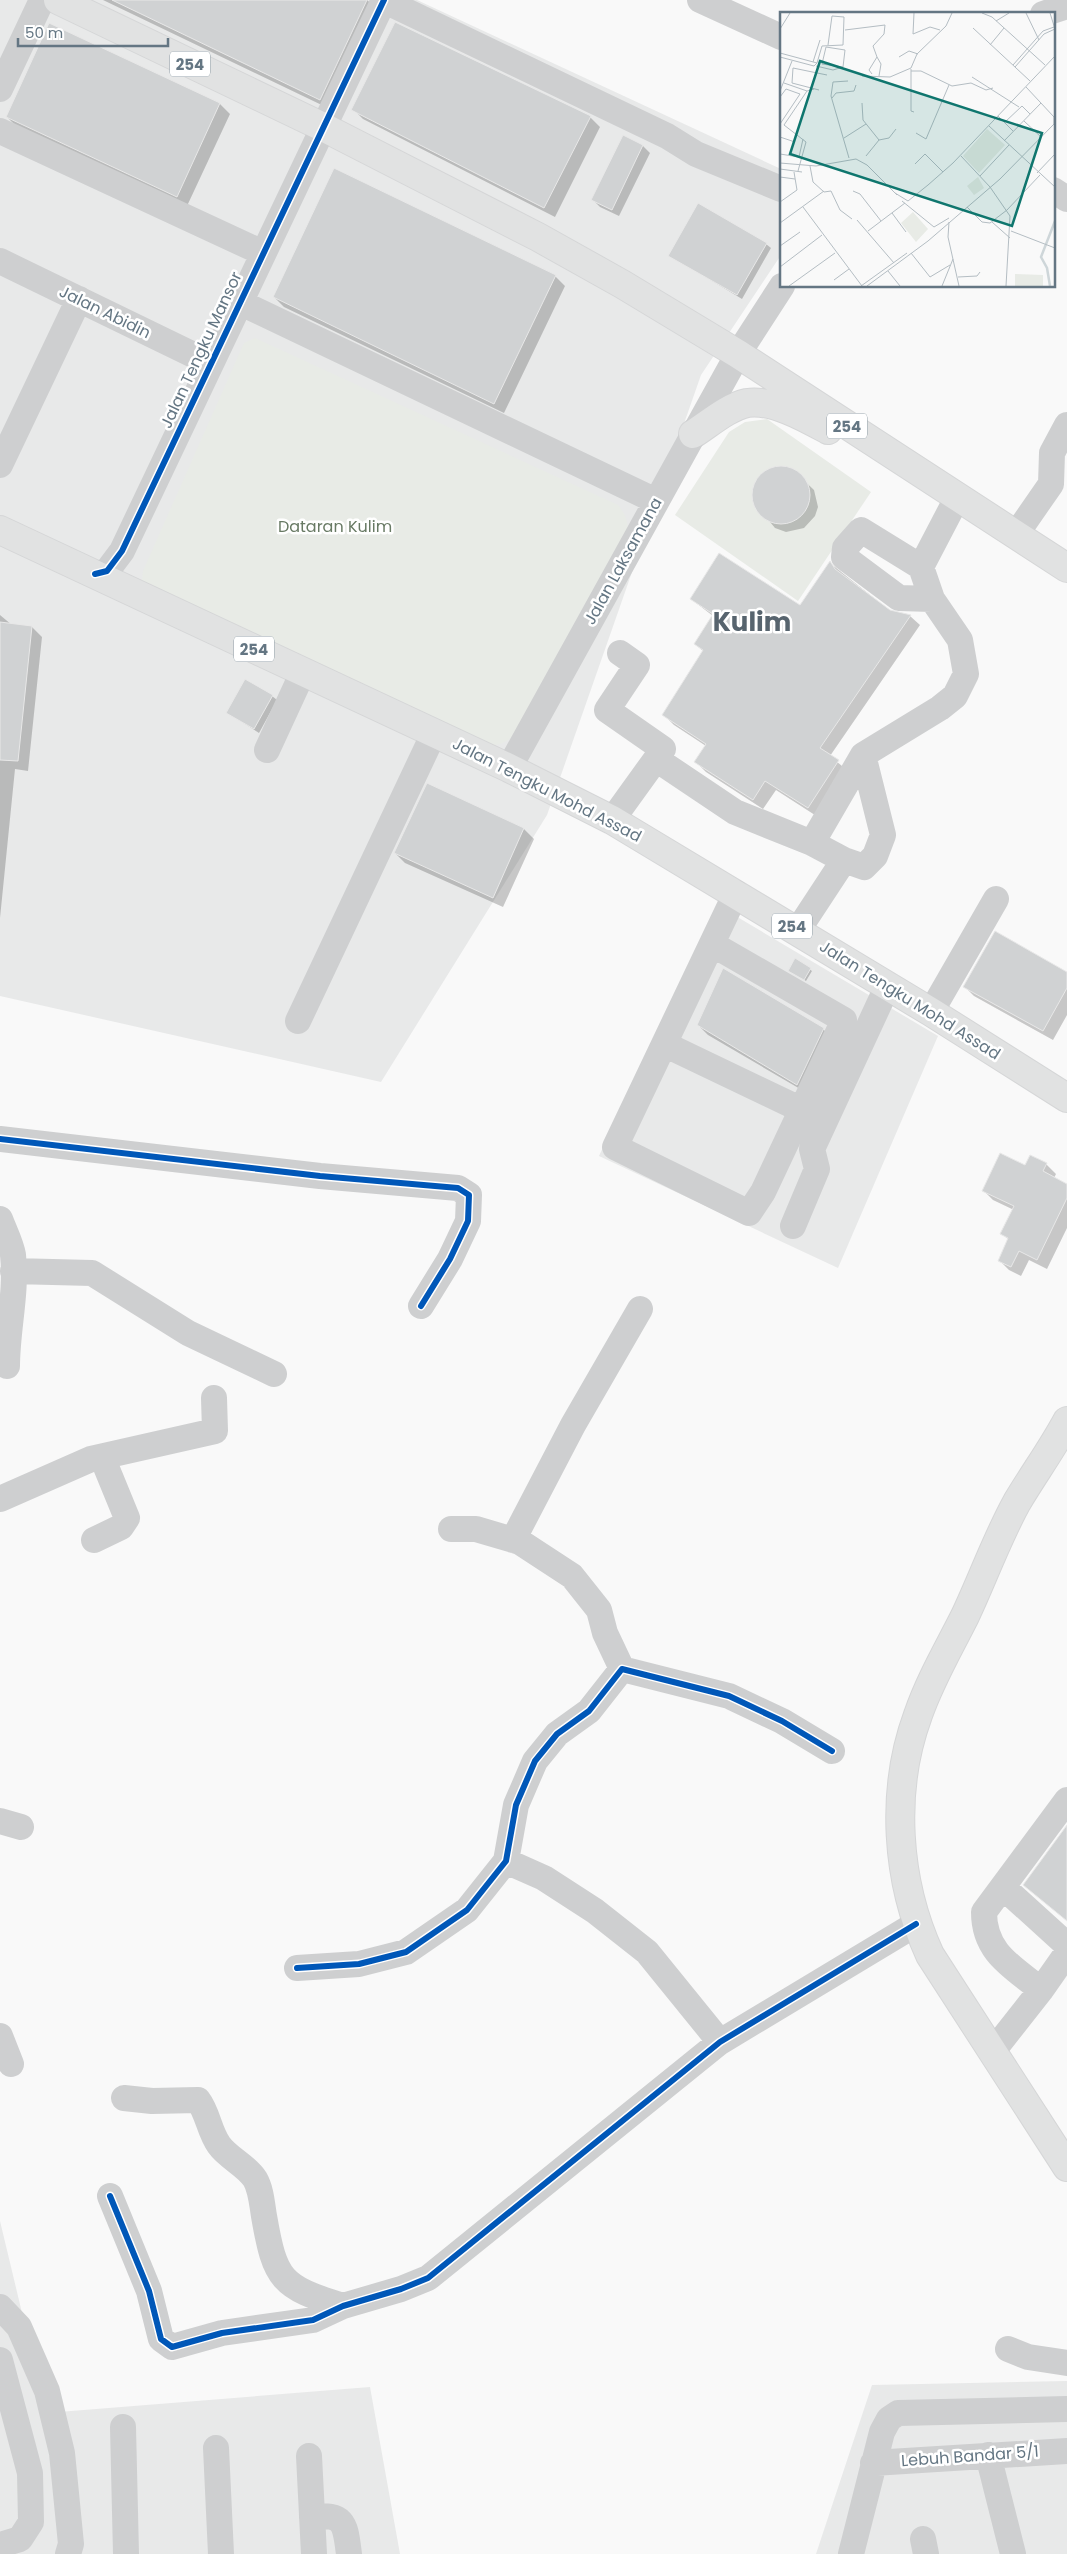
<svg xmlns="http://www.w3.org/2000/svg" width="1067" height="2554" font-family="Poppins,sans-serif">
<rect width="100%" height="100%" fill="#f9f9f9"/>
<path fill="#e8e9e9" d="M0 0H417L781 169V255L701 375 547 815 381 1082 0 996Z
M717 905 938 1036 838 1268 599 1156Z
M0 2221 46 2413 370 2387 400 2554H0Z
M1067 2381V2554H816L872 2385Z"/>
<path fill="#e8ebe6" d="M255 338 618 505C627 516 629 524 627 538L515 734C505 744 499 745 485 746L145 589 142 580 143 571 244 343Z
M767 419 871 492 798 601 675 515 729 432 745 422Z"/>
<path fill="#0003" d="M103 0H367L377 9 330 109Z
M50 24 220 104 230 114 187 206 17 127 7 117Z
M353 109 590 117 600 127 555 217 363 119Z
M624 136 643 146 650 153 619 216 600 207 592 199Z
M766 244 771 248 742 299 669 255Z
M555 276 565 286 504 413 284 307 274 297Z
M773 468 793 470 814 490 818 507 815 516 804 528 786 532 775 528 756 505 757 479 761 474Z
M830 563 890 611 910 616 920 625 830 756 848 771 818 817 776 790 763 809 706 772 696 762 706 746 674 725 664 715 704 652 695 644 713 616 691 599 800 607Z
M0 615 12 625 32 627 42 637 28 771 15 769 0 918Z
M272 696 277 700 259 733 228 713Z
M427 785 524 829 534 839 503 907 405 863 395 853Z
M796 960 812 971 806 981 792 972Z
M1067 973V1015L1053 1040 974 996 964 986Z
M698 1025 823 1029 833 1039 807 1093 708 1035Z
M1046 1164 1056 1174 1054 1178 1067 1185V1228L1047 1269 1029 1260 1021 1276 1009 1270 999 1260 1009 1240 1002 1234 1014 1210 993 1200 983 1190 1026 1167Z"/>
<path fill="#d0d2d3" stroke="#e8e8e8" d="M112 0H367L320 100Z
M395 22 591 116 544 208 351 110Z
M49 23 220 103 177 197 6 117Z
M623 135 643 145 612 210 591 200Z
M334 168 556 275 494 404 273 297Z
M698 203 767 243 737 295 668 256Z
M752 495a29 29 0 1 1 58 0a29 29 0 1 1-58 0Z
M719 553 800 605 830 561 835 569 890 610 911 615 820 748 839 760 808 808 765 781 753 800 694 762 706 744 662 715 703 650 694 644 713 614 690 599Z
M0 622 32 626 18 761 0 760Z
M245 679 273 695 254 729 226 713Z
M427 783 524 828 493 898 394 853Z
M995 931 1067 972V988L1043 1031 963 987Z
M795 958 811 968 804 980 788 971Z
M723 968 824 1028 797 1085 697 1025Z
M1000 1153 1025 1165 1030 1155 1047 1163 1043 1171 1067 1184V1198L1037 1260 1019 1251 1011 1267 998 1261 1008 1238 1000 1234 1014 1206 982 1191Z
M1067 1825V1921L1023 1885Z"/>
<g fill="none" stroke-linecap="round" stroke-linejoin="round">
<defs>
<path id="major" d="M58 0 323 127 538 237 622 284 738 354 1067 568
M693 434C709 424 728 407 747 403 773 399 806 418 828 430
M0 530 509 768 612 820 931 1012 1067 1098
M1067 1421C1052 1449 1033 1475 1017 1502 997 1538 983 1578 965 1616 949 1648 930 1680 918 1715 890 1791 896 1881 930 1955L1067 2167"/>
</defs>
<use href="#major" stroke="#d5d6d7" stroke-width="30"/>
<path stroke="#cecfd0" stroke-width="26" d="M383 0 667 136 696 154 781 189
M700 0 781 37
M1043 14 1067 6
M0 89 42 0
M0 131 263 253
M1053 190 1067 199
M0 261 210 363
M239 302 656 501
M0 465 79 299
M1017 533 1051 484 1052 453 1067 425
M921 567 861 530 845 548 844 557 899 598 932 599
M95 574 107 571 122 551 384 0
M620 653 637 665 607 710 663 749 656 759 735 812 812 843 844 860 864 867 875 856 883 835 863 755
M267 750 303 672
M509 768 738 354 782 286
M612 820 656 759
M812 843 863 755 940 708 955 696 966 674 960 640 932 599 921 567 957 498
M798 930 844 860
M712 944 844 1020 763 1192 749 1213 615 1147 736 893
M931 1012 996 899
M298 1021 434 733
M664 1044 802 1110
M0 1139 320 1176 458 1188 469 1195 468 1221 450 1259 421 1306
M0 1219C4 1230 11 1243 13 1255 17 1293 7 1329 7 1366
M793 1226 817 1169 812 1149 888 985
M13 1271 92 1273 188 1333 274 1374
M0 1499 91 1459 215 1431 214 1398
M451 1529H476L520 1542 572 1576 599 1610 605 1633 622 1669
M94 1540 121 1527 127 1518 102 1457
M513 1540 573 1425 640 1309
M1067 1800 984 1912C984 1953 1013 1967 1041 1990L1067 1953
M0 1821 21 1827
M506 1861 544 1878 595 1911 647 1952 720 2042
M1003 1887 1067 1945
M297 1968 359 1964 406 1952 467 1910 506 1861 516 1805 535 1761 557 1734 589 1711 622 1669 729 1696 782 1721 832 1751
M0 2036 11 2064
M993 2051 1041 1990
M124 2098 152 2101 198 2100C208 2113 209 2131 219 2145 228 2158 246 2165 255 2179 261 2189 262 2204 264 2216 275 2280 281 2287 343 2306
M110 2196 149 2291 161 2339 172 2347 222 2333 313 2320 343 2306 401 2289 428 2278 720 2042 916 1924
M0 2307 19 2327 47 2391 62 2453 71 2544 68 2554
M1008 2349 1028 2357 1067 2363
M0 2360 30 2473 31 2522 20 2539 0 2545
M123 2427 126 2554
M216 2448 221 2554
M988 2455 1013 2554
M309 2456 314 2554
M873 2463 1067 2451
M312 2517C346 2513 345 2525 349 2554
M923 2539 926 2554
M851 2554 882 2432 889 2419 898 2413 1067 2409"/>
<use href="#major" stroke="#e1e2e2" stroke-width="28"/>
<defs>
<path id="cycleway" d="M95 574 107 571 122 551 384 0
M0 1139 320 1176 458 1188 469 1195 468 1221 450 1259 421 1306
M297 1968 359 1964 406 1952 467 1910 506 1861 516 1805 535 1761 557 1734 589 1711 622 1669 729 1696 782 1721 832 1751
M110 2196 149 2291 161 2339 172 2347 222 2333 313 2320 343 2306 401 2289 428 2278 720 2042 916 1924"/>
</defs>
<use href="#cycleway" stroke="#fff" stroke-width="9"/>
<use href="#cycleway" stroke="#0057b8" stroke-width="6"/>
</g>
<g text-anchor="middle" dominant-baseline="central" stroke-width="5" stroke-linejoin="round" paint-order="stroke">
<g fill="#fff" stroke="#929fa8" stroke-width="1">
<rect x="170" y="51.5" width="40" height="25" rx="4"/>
<rect x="827" y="413.5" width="40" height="25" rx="4"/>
<rect x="234" y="636.5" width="40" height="25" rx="4"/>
<rect x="772" y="913.5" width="40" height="25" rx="4"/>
</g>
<g font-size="15" font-weight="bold" fill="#647683">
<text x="190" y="64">254</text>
<text x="847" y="426">254</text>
<text x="254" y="649">254</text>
<text x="792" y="926">254</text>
</g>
<g font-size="16" fill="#647683" stroke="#fff">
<text transform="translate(105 312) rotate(26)">Jalan Abidin</text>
<text transform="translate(201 350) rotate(-65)">Jalan Tengku Mansor</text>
<text transform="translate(623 561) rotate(-61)">Jalan Laksamana</text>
<text transform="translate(547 790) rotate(27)">Jalan Tengku Mohd Assad</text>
<text transform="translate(910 1000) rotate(32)">Jalan Tengku Mohd Assad</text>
<text transform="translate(970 2456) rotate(-4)">Lebuh Bandar 5/1</text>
</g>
<g font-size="16" fill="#687a64" stroke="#fff">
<text x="335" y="526">Dataran Kulim</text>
</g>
<g font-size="26" font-weight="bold" fill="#57646e" stroke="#fff">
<text x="752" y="622">Kulim</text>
</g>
</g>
<g transform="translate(780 12)">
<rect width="275" height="275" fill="#f9f9f9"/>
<path d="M207 117 225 133 199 161 183 144ZM198 165 204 176 194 183 187 174ZM133 200 148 217 136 230 121 211ZM235 262 263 263V274H235Z" fill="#e8ebe6"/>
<path fill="none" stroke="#ced6d9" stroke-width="2.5" d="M270 274 267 256 261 245 275 209"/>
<path fill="none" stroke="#b4bdc3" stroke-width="1" d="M134 1 133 22 150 15 160 18M202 1 212 5 265 53M246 1 259 28M270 1 275 17M216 9 229 1M193 16 250 69M0 17 10 1M65 18 105 13 104 22 93 34 97 45 89 58 92 62M210 33 224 16M46 35 65 38 63 55 42 52ZM0 41 37 51M0 45 34 54 37 51M97 45 101 52 99 64M119 45 129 39 138 42M33 50 40 28M37 51 42 34 63 33 64 5 52 4 48 33M233 53 263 19 274 15M36 54 53 58 63 55M235 55 264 22 275 17M131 57V99L134 100M131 59H141L172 74 191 71 206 78 213 76M82 64 110 65 131 56 137 42 166 14 172 1M192 65 239 95M68 69 53 70 51 84 69 146M4 71 27 79 34 77M246 75 274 105V112M39 78 12 71 13 56 47 63M0 79 12 49M0 85 6 77 20 82 0 112M52 86 56 81 74 79 76 73M82 91 83 108 99 128 86 144M218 104 233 119M244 109 261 125M224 111 242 94 250 102M209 114 275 175M136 121 146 127 169 73M0 125 15 130M64 126 86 112M99 128 109 126 116 117M224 129 261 91M0 142 19 145 23 127M181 144 210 175 230 204 226 274M0 151 36 154 76 147 87 153 117 183M135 152 145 142 163 160M30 154 33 170 44 180 51 179 60 198 72 207M0 157 22 160M18 159 26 130 4 113 27 79M257 161 275 142M200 164 229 133M0 165 15 167M73 179 80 182 101 209M115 181 128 189 148 173 173 151 275 44M122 189 154 215 169 206M0 190 17 178 14 160M23 195 82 274M187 195 202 210 210 211 227 198 260 163M112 201 126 220M77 208 114 251M169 210 168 225 179 274M212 210 230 226M0 211 44 179M88 219 125 191M231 219 275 236M0 234 20 220M131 241 150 265 170 253M0 255 42 223M108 259 120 274M178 265 197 264 200 260M54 268 69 257M9 274 55 241M81 274 127 241M87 274 148 229 220 167 275 111M162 274 173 247"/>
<path fill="#0f766e" fill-opacity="0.15" stroke="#0f766e" stroke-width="2.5" d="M40 49 262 121 232 214 10 142Z"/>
<rect width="275" height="275" fill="none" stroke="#647683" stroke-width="2.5"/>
</g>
<path d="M18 38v8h150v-8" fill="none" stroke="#647683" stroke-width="2.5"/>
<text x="25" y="38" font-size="15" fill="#647683" stroke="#ffffff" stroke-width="4" paint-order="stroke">50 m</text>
</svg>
